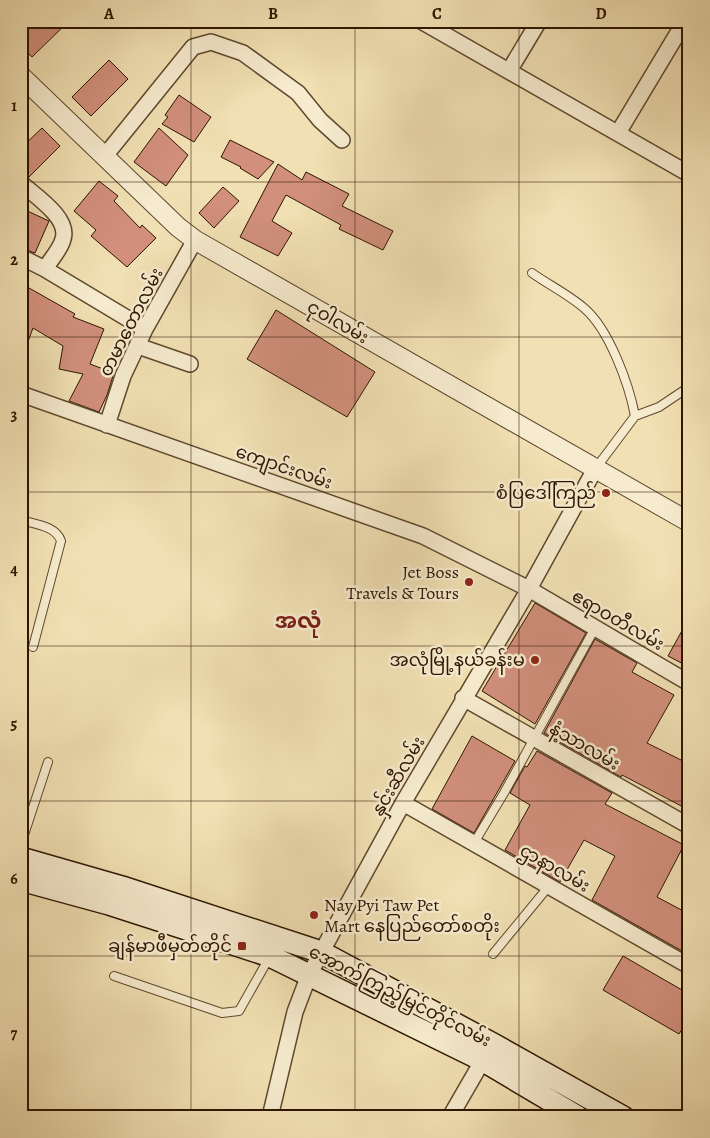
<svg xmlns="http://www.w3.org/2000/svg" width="710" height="1138" font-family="Alegreya,'Noto Sans Myanmar',serif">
<rect width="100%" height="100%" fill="#f1e0b3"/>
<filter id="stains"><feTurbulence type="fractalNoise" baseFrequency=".004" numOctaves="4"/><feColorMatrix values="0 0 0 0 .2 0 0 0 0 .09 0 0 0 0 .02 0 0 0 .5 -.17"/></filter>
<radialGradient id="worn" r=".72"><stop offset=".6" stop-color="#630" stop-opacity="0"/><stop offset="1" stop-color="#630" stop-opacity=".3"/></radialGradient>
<path fill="#d18f7c" stroke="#2e1500" d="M33 21H69L32 57 21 46V32Z
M109 60 128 79 91 116 72 97Z
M179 95 211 117 194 142 162 124 168 117 165 115Z
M42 128 60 146 29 177 21 174V148Z
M159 128 188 155 166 186 134 162Z
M230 140 274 162 258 179 240 168 241 167 221 157Z
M278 164 302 180 306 172 349 194 342 206 393 231 383 250 339 229 341 225 286 195 272 221 292 233 278 256 240 237Z
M99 181 118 196 114 201 140 228 142 225 156 238 127 267 91 236 96 230 74 211Z
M223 187 239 201 214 228 199 213Z
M21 208 49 221 35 253 21 248Z
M29 288 75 314 73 317 104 329 90 364 114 373 107 395 99 412 69 401 83 374 59 369 63 346 33 328 23 355 21 354V303Z
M276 310 375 372 347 417 247 359Z
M535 603 586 633 535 724 482 691Z
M689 618V667L668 656Z
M595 639 637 663 632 672 674 695 647 743 689 764V810L622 775 621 777 544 733Z
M472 736 515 761 474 833 432 809Z
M537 751 612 793 605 804 684 845 657 897 689 914V955L592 900 615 856 584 840 560 882 505 850 530 805 510 793 525 766 527 767Z
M623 956 689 994V1018L679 1034 603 990Z"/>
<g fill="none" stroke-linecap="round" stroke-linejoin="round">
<defs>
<path id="service" d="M532 273C549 285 569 295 584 308 609 329 629 384 635 416L596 468
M635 416 659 407 689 387
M21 520C35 524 56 526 61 541L33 647
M474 843 504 793 595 628
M21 844 48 762
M493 954 549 886
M114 976 222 1013 239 1011 269 958"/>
<path id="minor" d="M421 21 689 174
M509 71 539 21
M618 133 685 21
M104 157 193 47 211 42 243 53 298 93 320 120 342 140
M21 183C35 196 70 218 63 239 61 249 50 260 45 269
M21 257 45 269 145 329
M138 346 190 364
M21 394 423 536 529 589 689 683
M107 425 123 376 145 329 195 240
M463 698 689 826
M403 803 689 966
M270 1117 295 1012 309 975 403 803 529 589 595 469
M450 1117 487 1053"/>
<path id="tertiary" d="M21 76 178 227 195 240 689 522"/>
<path id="secondary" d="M21 858 122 887 321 952 493 1044 623 1117
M21 880 109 904 270 956 482 1060 578 1117"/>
</defs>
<use href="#service" stroke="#5f482d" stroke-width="10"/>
<use href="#minor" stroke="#5f482d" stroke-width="18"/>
<use href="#tertiary" stroke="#5f482d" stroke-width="21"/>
<use href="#secondary" stroke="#2e1500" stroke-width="24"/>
<use href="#service" stroke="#f6ebce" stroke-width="8"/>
<use href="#minor" stroke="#f6ebce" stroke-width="15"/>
<use href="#tertiary" stroke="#f6ebce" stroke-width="19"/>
<use href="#secondary" stroke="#f6ebce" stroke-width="21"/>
</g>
<path fill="none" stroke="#2e1500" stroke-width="1" stroke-opacity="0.55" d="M191 21V1117M355 21V1117M519 21V1117M21 182H689M21 337H689M21 492H689M21 646H689M21 801H689M21 956H689"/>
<g fill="#8f2418" stroke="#f6ebce" stroke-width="2">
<circle cx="606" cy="493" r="5"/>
<circle cx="469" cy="582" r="5"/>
<circle cx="535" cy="660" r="5"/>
<circle cx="314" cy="915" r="5"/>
<rect x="237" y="941" width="10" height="10" rx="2.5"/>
</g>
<g text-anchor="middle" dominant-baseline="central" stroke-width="5" stroke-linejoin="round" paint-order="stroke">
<g font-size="18" fill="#2e1500" stroke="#f6ebce">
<text transform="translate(131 322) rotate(-63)">တမာတောလမ်း</text>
<text transform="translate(338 322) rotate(30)">ငုဝါလမ်း</text>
<text transform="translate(284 467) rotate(19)">ကျောင်းလမ်း</text>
<text transform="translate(618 620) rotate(30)">ဧရာဝတီလမ်း</text>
<text transform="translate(585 746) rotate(30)">နံ့သာလမ်း</text>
<text transform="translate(398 776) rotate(-60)">နှင်းဆီလမ်း</text>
<text transform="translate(555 868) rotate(30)">ဌာနာလမ်း</text>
<text transform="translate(400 996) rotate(27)">အောက်ကြည့်မြင်တိုင်လမ်း</text>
</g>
<g font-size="18" fill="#2e1500" stroke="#f6ebce" text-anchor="end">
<text x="596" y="493">စံပြဒေါ်ကြည်</text>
<text x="459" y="572">Jet Boss<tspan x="459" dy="21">Travels &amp; Tours</tspan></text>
<text x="525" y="660">အလုံမြို့နယ်ခန်းမ</text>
<text x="324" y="905" text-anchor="start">Nay Pyi Taw Pet<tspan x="324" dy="21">Mart နေပြည်တော်စတိုး</tspan></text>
<text x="232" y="946">ချန်မာဖီမှတ်တိုင်</text>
</g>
<g font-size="22" font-weight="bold" fill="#7a1f14" stroke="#f6ebce">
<text x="298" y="621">အလုံ</text>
</g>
</g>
<rect width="710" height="1138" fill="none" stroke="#f1e0b3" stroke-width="55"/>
<rect x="28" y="28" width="654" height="1082" fill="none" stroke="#2e1500" stroke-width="2"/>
<g font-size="16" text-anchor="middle" font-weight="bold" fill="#2e1500">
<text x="109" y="19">A</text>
<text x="273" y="19">B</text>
<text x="437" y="19">C</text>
<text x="601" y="19">D</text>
<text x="14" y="111">1</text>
<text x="14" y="265">2</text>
<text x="14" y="420">3</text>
<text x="14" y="575">4</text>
<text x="14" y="729">5</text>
<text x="14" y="884">6</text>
<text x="14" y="1039">7</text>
</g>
<rect width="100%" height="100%" filter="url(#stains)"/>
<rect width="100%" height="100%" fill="url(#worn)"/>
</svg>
